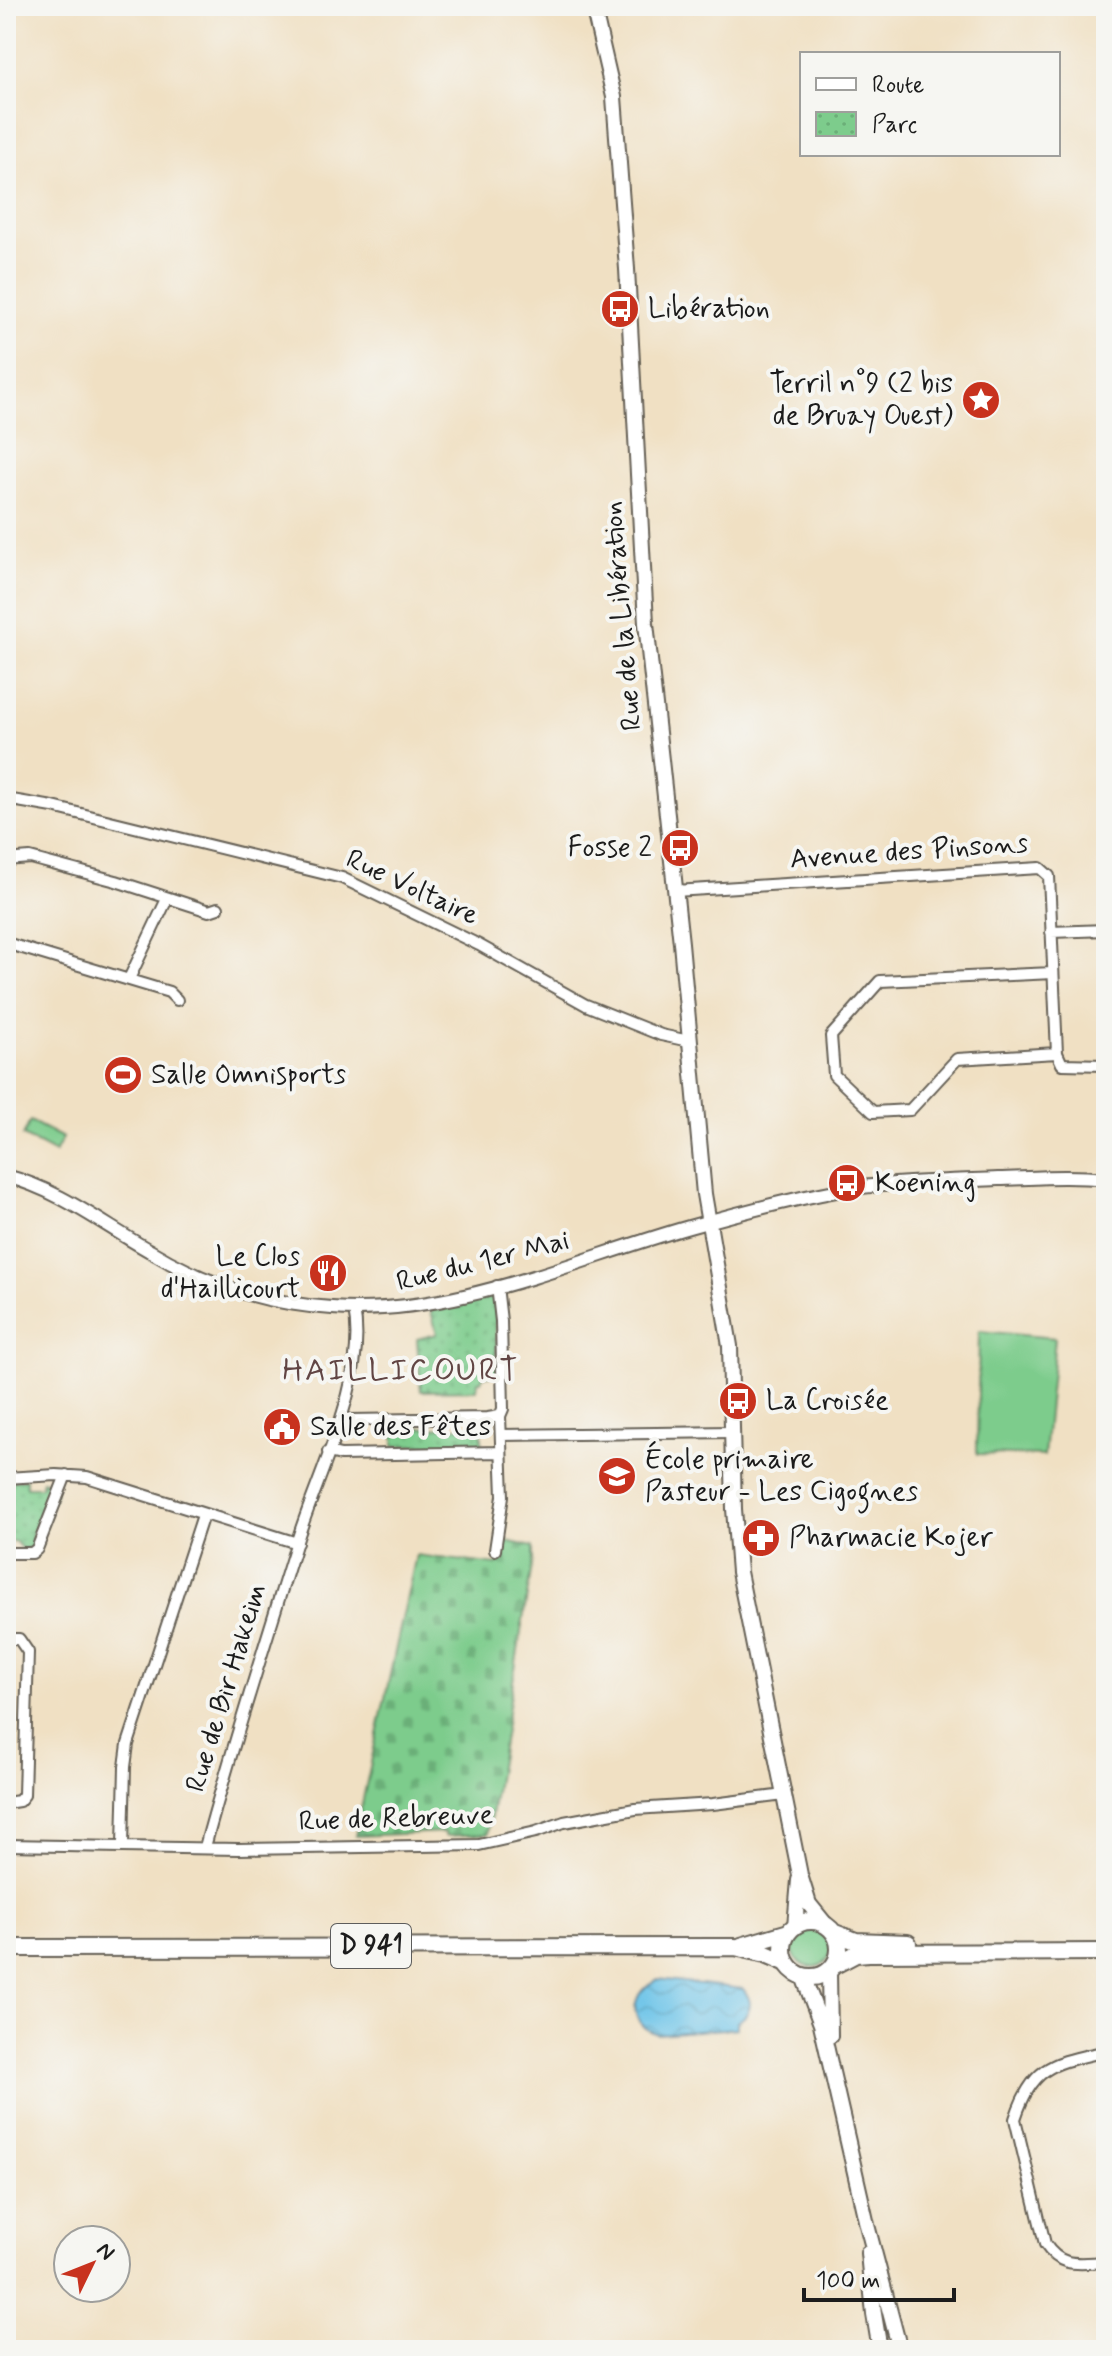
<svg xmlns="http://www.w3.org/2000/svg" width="1112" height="2356" font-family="Mynerve,sans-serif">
<defs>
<pattern id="cemetery-stones" width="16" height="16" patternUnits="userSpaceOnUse" patternTransform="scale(2)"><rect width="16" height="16" fill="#7dcc8c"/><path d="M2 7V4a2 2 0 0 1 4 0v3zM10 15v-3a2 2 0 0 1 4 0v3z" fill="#6baf78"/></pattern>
<pattern id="park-dots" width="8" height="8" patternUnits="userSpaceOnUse" patternTransform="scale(2)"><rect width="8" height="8" fill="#7dcc8c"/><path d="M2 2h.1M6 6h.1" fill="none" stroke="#6baf78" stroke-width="1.8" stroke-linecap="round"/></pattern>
<pattern id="water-waves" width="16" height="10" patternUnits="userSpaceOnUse" patternTransform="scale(2)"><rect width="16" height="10" fill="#6bc3e8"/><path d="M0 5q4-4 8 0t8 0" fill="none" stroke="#5ca7c6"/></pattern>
</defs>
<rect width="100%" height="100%" fill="#f6f6f2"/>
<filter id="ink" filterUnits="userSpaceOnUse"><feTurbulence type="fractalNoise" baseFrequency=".0125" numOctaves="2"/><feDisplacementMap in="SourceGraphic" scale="16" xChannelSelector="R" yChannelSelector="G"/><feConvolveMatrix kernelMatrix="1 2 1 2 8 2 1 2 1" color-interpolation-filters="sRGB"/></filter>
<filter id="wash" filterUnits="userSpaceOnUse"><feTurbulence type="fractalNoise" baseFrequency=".006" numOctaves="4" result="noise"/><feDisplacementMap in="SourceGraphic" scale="32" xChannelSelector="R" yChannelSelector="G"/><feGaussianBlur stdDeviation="1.8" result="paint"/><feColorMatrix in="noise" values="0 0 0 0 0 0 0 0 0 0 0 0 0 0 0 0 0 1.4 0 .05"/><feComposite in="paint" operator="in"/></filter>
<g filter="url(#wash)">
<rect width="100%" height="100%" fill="#f0e0c3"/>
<path fill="#7dcc8c" stroke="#4c7454" stroke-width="2" d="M30 1121 63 1138 55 1153 23 1136Z
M979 1331 1055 1338 1044 1456 977 1454Z
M793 1948a19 19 0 1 1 38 0a19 19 0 1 1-38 0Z"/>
<path fill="url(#cemetery-stones)" stroke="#4c7454" stroke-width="2" d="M502 1540 533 1547V1559L488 1834 445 1836V1832L355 1836 416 1555 497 1565Z"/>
<path fill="url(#park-dots)" stroke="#4c7454" stroke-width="2" d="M495 1297 497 1375 483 1376 481 1381H478L477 1390 421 1391 417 1339 437 1334 431 1311Z
M477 1422 481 1426 482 1442 477 1447 470 1444 394 1446V1428L470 1427Z
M26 1479V1487H41L42 1480 49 1482 55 1493 53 1499 42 1505 31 1539 37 1541 34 1546 23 1550 15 1541 6 1542V1482Z"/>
<path fill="url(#water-waves)" stroke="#447082" stroke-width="2" d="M658 1979 743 1989C754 2002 752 2013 737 2022V2028L657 2034C626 2023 630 1991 658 1979Z"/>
</g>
<g filter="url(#ink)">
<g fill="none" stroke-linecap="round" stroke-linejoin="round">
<defs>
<path id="minor" d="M6 799 53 807 342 878 479 945 586 1005 661 1035 689 1041
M6 860 30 858 116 881 209 911 218 908
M675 891 1040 868 1049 876 1057 1053 1062 1064 1106 1065
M1051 932 1106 930
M6 943 169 992 177 1000
M1053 973 880 981 831 1036 834 1075 873 1112 910 1110 957 1059 1057 1053
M129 979 167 899
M343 1417 350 1420 488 1418 500 1416
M501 1435 733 1432
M328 1452 341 1455 501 1452
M6 1478 56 1475 87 1477 297 1543
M495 1550 503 1496 500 1416 503 1409 501 1321 497 1286
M6 1553H32L37 1549 66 1475
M6 1639H19L28 1652 24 1795 19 1801 6 1803
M6 1845 238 1849 479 1845 536 1832 564 1822 635 1809 713 1804 784 1795
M123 1845 125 1767 128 1744 203 1515
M205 1847C233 1743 266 1641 298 1538 319 1472 368 1378 354 1309
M1106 2051C1056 2063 1033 2063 1015 2119L1045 2244C1062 2269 1078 2263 1106 2262"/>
<path id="tertiary" d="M6 1176C60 1190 102 1224 150 1251 206 1285 266 1304 332 1308 454 1317 573 1260 689 1227 742 1212 798 1197 853 1188 900 1182 950 1181 998 1179 1034 1178 1070 1175 1106 1179"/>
<path id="secondary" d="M593 6 614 97 627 269 646 623 681 943 704 1194 730 1346 734 1509 739 1572 800 1875 809 1904 826 1925
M795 1926 799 1880
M829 1971 830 2036
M803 1976 821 2024 867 2225 900 2350
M868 2253 874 2314 880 2350"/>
<path id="primary" d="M783 1949a28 28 0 1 1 56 0a28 28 0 1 1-56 0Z
M835 1933 856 1941 908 1943
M741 1946 789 1932
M6 1948 735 1947 766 1954 787 1963
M835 1965 856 1954 869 1953 1106 1952"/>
</defs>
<use href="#minor" stroke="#666156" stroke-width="14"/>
<use href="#tertiary" stroke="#666156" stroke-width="16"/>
<use href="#secondary" stroke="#666156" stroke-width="18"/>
<use href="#primary" stroke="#666156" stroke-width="20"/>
<use href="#minor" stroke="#fff" stroke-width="10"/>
<use href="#tertiary" stroke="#fff" stroke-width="12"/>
<use href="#secondary" stroke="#fff" stroke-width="14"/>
<use href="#primary" stroke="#fff" stroke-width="16"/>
</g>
</g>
<defs>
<symbol id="bus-disc" viewBox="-11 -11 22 22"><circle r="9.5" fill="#c8321e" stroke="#f6f6f2"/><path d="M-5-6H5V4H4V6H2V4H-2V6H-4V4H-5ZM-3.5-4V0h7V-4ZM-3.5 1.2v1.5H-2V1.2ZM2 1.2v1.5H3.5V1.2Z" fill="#fff"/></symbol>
<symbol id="sight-disc" viewBox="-11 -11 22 22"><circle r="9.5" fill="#c8321e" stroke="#f6f6f2"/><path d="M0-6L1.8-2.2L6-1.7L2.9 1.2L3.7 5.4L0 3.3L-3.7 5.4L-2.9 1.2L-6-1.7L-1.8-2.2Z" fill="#fff"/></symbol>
<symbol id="stadium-disc" viewBox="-11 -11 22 22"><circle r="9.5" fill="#c8321e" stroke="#f6f6f2"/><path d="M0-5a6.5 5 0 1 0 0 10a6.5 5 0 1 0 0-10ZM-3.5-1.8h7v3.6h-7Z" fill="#fff"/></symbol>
<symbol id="restaurant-disc" viewBox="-11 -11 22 22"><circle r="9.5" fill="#c8321e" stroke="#f6f6f2"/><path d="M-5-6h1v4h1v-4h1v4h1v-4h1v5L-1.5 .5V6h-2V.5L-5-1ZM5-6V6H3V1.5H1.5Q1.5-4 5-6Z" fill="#fff"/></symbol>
<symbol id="civic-disc" viewBox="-11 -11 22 22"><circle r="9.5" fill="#c8321e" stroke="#f6f6f2"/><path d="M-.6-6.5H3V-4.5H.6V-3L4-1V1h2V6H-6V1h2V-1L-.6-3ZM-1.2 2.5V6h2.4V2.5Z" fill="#fff"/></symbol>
<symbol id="school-disc" viewBox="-11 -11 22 22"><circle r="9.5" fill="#c8321e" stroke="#f6f6f2"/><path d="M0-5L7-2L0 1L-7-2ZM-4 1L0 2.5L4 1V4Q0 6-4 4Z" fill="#fff"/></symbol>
<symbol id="pharmacy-disc" viewBox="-11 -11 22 22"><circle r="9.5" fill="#c8321e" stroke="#f6f6f2"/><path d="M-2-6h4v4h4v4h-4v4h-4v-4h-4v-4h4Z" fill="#fff"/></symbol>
</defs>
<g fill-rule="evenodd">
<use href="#bus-disc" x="598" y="287" width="44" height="44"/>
<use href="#sight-disc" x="959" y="378" width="44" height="44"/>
<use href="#bus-disc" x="658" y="826" width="44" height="44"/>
<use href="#stadium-disc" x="101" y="1053" width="44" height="44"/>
<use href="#bus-disc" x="825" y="1161" width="44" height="44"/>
<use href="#restaurant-disc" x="306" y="1251" width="44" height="44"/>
<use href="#bus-disc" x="716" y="1379" width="44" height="44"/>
<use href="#civic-disc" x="260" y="1405" width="44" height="44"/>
<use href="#school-disc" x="595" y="1454" width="44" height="44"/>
<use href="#pharmacy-disc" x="739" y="1516" width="44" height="44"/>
</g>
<g text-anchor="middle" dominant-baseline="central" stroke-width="8" stroke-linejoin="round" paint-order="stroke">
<rect fill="#f6f6f2" stroke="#5d5d5c" stroke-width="2" x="331" y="1924" width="80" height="44" rx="6"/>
<g font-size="26" font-weight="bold" fill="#1c1c1c">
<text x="371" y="1946">D 941</text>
</g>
<g font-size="28" fill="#1c1c1c" stroke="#f6f6f2" text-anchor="start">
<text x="648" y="309">Libération</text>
<text x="953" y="384" text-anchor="end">Terril n°9 (2 bis<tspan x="953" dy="32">de Bruay Ouest)</tspan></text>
<text x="652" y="848" text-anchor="end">Fosse 2</text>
<text x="151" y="1075">Salle Omnisports</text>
<text x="875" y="1183">Koening</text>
<text x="300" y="1257" text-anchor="end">Le Clos<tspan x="300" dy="32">d'Haillicourt</tspan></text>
<text x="766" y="1401">La Croisée</text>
<text x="310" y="1427">Salle des Fêtes</text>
<text x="645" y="1460">École primaire<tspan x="645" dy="32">Pasteur - Les Cigognes</tspan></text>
<text x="789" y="1538">Pharmacie Kojer</text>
</g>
<g font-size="28" fill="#1c1c1c" stroke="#f6f6f2">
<text transform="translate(623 616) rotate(-95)">Rue de la Libération</text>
<text transform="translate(909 852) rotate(-4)">Avenue des Pinsons</text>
<text transform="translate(412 888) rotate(25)">Rue Voltaire</text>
<text transform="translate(483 1262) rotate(-14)">Rue du 1er Mai</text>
<text transform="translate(227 1688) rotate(-73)">Rue de Bir Hakeim</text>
<text transform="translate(396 1819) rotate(-2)">Rue de Rebreuve</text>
</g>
<g font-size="32" letter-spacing="2" fill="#614544" stroke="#f6f6f2">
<text x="401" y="1371">HAILLICOURT</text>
</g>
</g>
<rect width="1112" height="2356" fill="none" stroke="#f6f6f2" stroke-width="32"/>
<rect x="800" y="52" width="260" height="104" fill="#f6f6f2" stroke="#9f9f9c" stroke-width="2"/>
<rect x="816" y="78" width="40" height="12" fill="#ffffff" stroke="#9f9f9c" stroke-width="2"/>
<text x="872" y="92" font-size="24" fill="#1c1c1c">Route</text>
<rect x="816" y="112" width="40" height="24" fill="url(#park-dots)" stroke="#9f9f9c" stroke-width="2"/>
<text x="872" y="132" font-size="24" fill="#1c1c1c">Parc</text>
<g transform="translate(92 2264) rotate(47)"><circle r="38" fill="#f6f6f2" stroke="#9f9f9c" stroke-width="2"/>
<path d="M0-6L14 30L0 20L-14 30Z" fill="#c8321e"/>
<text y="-12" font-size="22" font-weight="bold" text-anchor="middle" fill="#1c1c1c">N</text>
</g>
<path d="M804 2288v12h150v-12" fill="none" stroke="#1c1c1c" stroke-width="4"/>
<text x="816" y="2288" font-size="24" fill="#1c1c1c" stroke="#f6f6f2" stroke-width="6" paint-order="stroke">100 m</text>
</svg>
